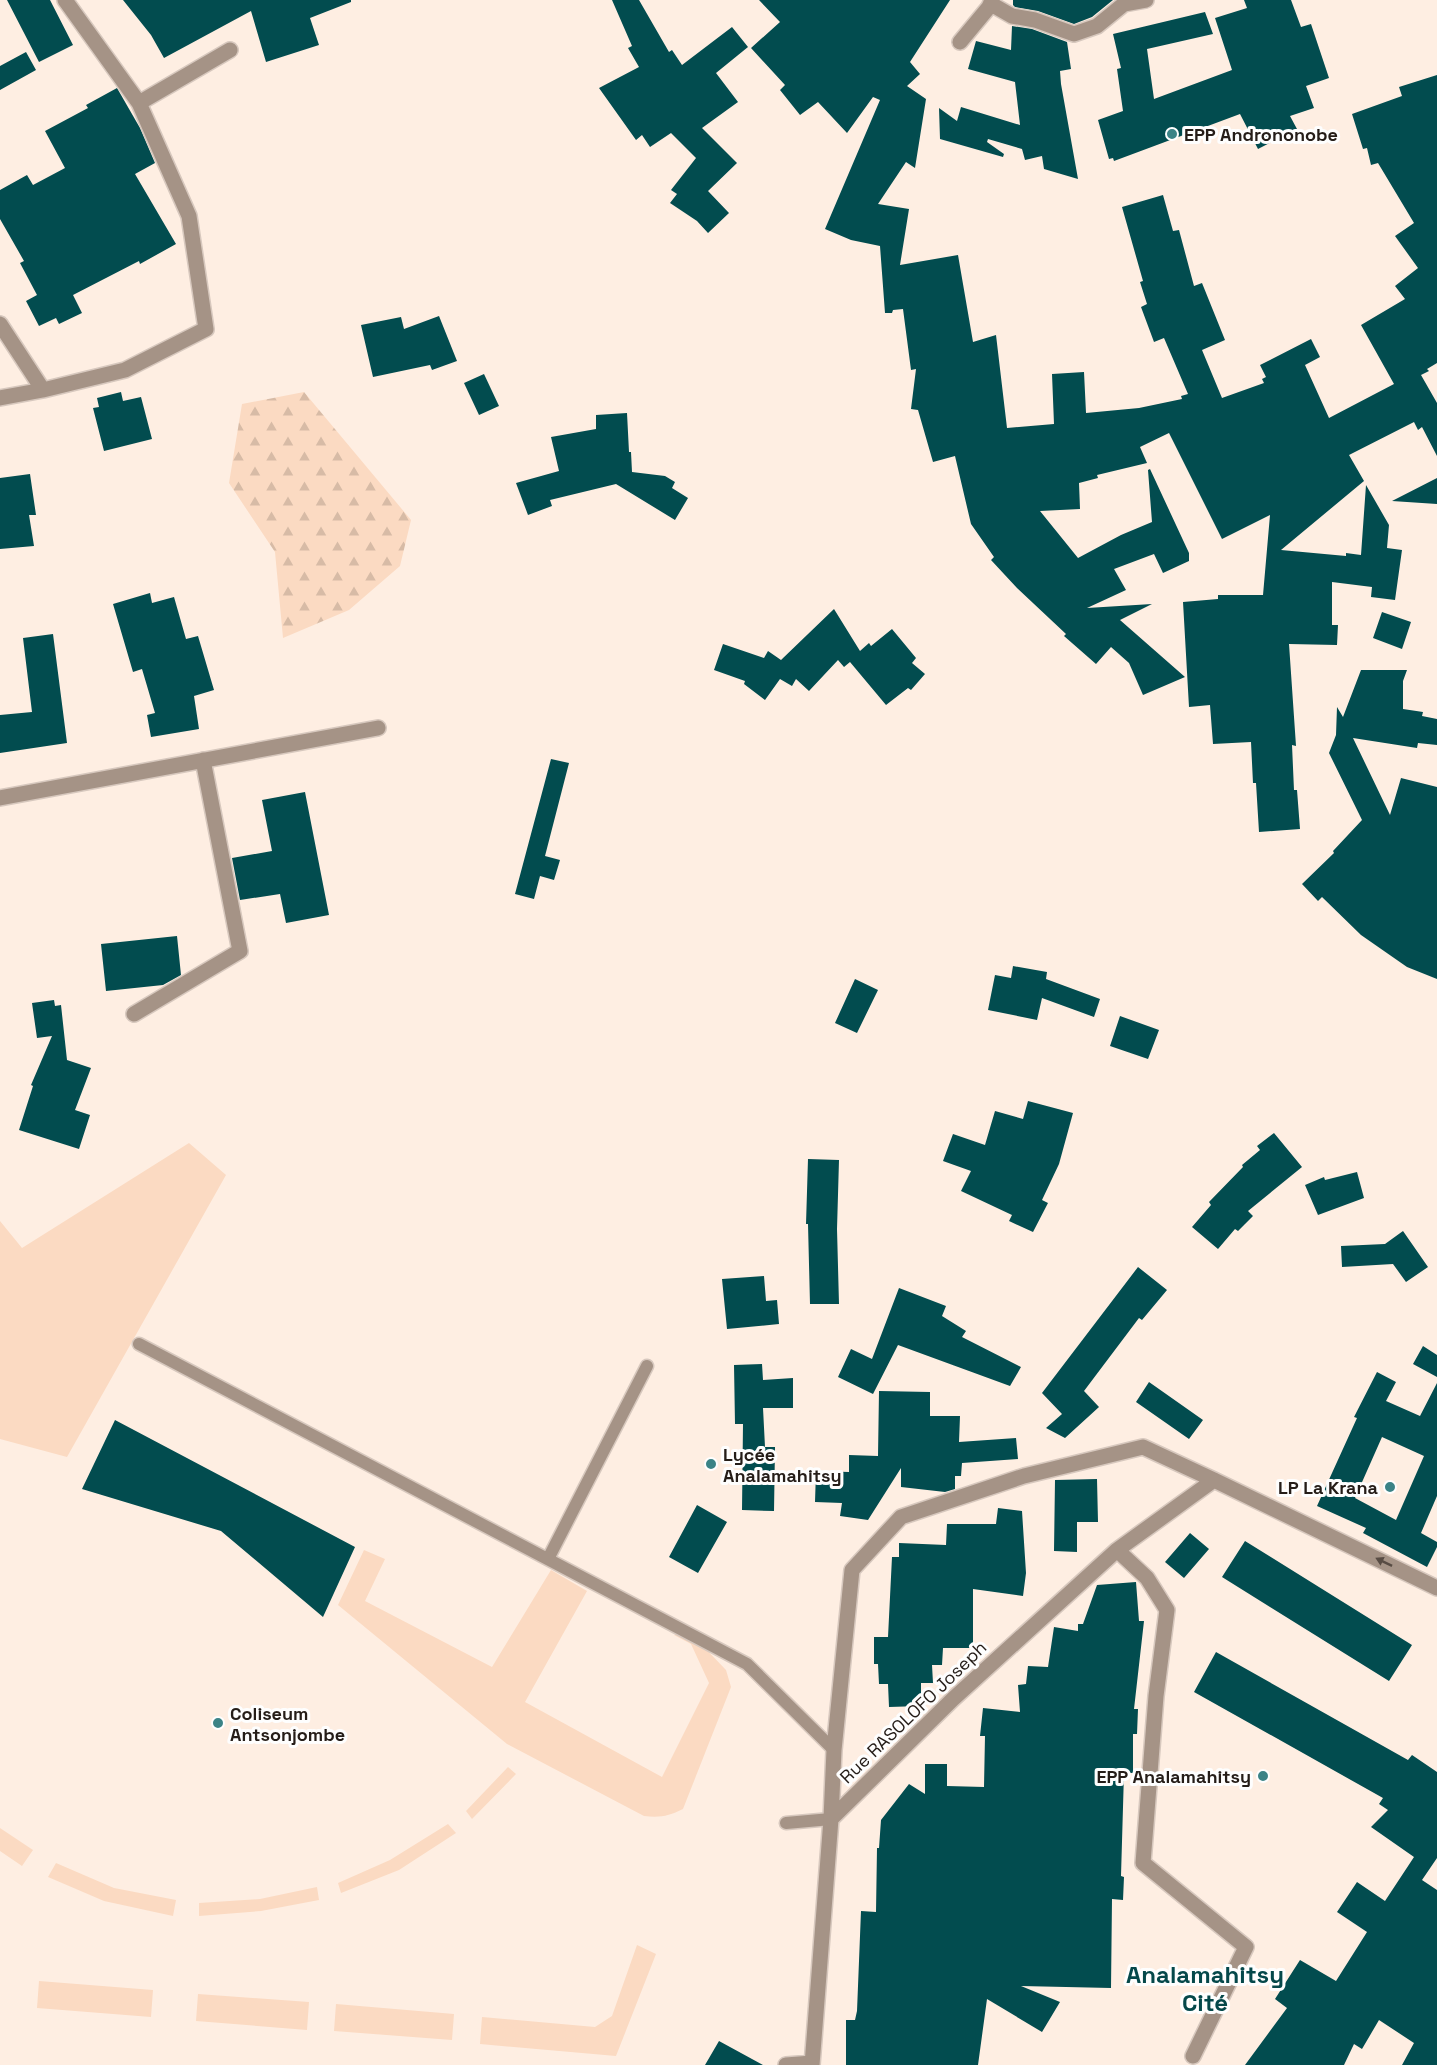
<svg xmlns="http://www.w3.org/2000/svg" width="1437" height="2065" font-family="'Space Grotesk',sans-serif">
<defs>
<pattern id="forest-firs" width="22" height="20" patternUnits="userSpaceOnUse" patternTransform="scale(1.5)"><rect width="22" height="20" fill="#fbdac2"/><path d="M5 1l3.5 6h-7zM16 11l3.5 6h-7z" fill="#d7bba6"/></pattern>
</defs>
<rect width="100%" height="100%" fill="#feeee2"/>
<path fill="#fbdac2" d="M189 1143 226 1175 67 1457 0 1439V1221L22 1248Z
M364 1550 385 1559 365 1601 492 1667 551 1570 587 1591 525 1702 662 1777 709 1683 691 1644 674 1635 681 1633 702 1645 726 1670 731 1687 683 1809C669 1816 660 1818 644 1816L507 1744 338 1605Z
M508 1767 516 1774 472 1819 466 1811Z
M448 1824 456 1833 399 1870 341 1893 338 1883 390 1860Z
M0 1828 33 1850 22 1866 0 1851Z
M56 1863 114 1888 176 1900 173 1916 104 1901 48 1877Z
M317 1887 319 1900 261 1911 199 1916V1903L260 1899Z
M637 1945 656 1954 616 2056 480 2044 482 2017 595 2027 612 2016Z
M39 1981 153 1990 151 2017 37 2008Z
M198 1994 309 2002 307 2030 196 2021Z
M336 2004 454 2014 452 2040 334 2031Z"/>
<path fill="url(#forest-firs)" d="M304 392 411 520 400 566 349 610 283 638 275 552 229 483 242 404Z"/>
<path fill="#024c4f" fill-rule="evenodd" d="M7 0H50L73 45 39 62Z
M123 0H351V2L310 18 319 45 266 62 251 11 164 58 151 35Z
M612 0H639L669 52 672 50 682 65 732 27 748 47 716 73 738 102 702 128 737 163 708 191 729 213 708 233 697 221 670 203 677 194 671 190 696 158 671 133 650 147 642 135 636 140 599 88 639 67 628 48 632 46Z
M759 0H950L910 62 920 74 907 86 926 99 915 168 906 162 878 204 909 209 900 265 958 255 973 342 996 335 1007 428 1054 424 1052 374 1084 372 1086 413 1139 408 1182 399 1181 396 1188 394 1164 338 1154 342 1141 307 1147 304 1140 282 1143 281 1122 207 1163 195 1173 231 1179 230 1194 286 1202 283 1225 340 1202 350 1222 398 1264 383 1262 379 1266 377 1260 365 1311 339 1320 357 1305 365 1329 418 1394 384 1361 325 1405 299 1395 286 1418 268 1395 236 1414 223 1378 163 1371 165 1367 148 1363 149 1352 114 1402 96 1399 87 1437 75V363L1427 369 1429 371 1421 375 1437 403V456L1422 427 1418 430 1414 422 1349 455 1364 481 1281 550 1346 556V553L1361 555 1366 485 1389 525 1387 548 1402 550 1395 600 1371 597 1372 587 1332 582V625H1338L1337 645 1289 644 1296 746 1292 745 1294 790H1297L1300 829 1259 832 1256 783H1253L1251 742 1213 744 1210 705 1189 707 1183 602 1218 599V595H1263L1270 515 1222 539 1169 433 1140 447 1147 463 1097 475 1098 478 1079 483 1080 509 1040 511 1078 558 1121 535 1152 522 1148 470 1150 469 1189 553V561L1163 573 1154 554 1114 569 1126 590 1087 608 1152 604 1120 620 1185 677 1143 695 1129 663 1111 647 1096 664 1064 636 1066 634 1017 588 991 560 994 557 971 524 955 456 933 462 918 410 911 409 916 369 911 370 903 309 893 310 892 313H885L880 246 851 240 825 229 880 100 873 97 847 133 818 102 800 115 780 90 785 85 751 48 780 22Z
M1013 0H1113L1092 17 1074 24 1038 11 1015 7 1013 5Z
M1244 0H1291L1301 27 1311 24 1329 78 1306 86 1314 108 1290 116 1297 129 1258 149 1240 114 1114 161 1113 158 1109 159 1098 120 1123 111 1117 69 1121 68 1113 34 1205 12 1213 34 1147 49 1154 99 1232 70 1215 18 1247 8Z
M1012 26 1032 29 1067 42 1071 69 1060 71 1061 84 1078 179 1044 169 1042 156 1025 160 1022 149 988 139 987 142 1004 154 1003 157 940 139 939 108 957 121 961 107 1020 125 1015 82 968 69 976 41 1011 50Z
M26 52 36 70 0 90V66Z
M117 88 140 128 155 163 135 174 176 244 140 264 139 261 73 295 82 313 59 324 56 318 39 326 26 301 37 295 20 263 24 261 0 219V190L27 175 33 185 65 168 45 131 88 108 86 105Z
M439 316 457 361 432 370 430 365 373 377 361 325 401 317 404 329Z
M484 374 499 406 479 415 464 383Z
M121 392 123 401 141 397 152 439 104 451 93 408 99 407 97 398Z
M627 413 629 452H631L632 472 665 476 675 482 672 488 688 498 675 520 616 484 550 500 552 506 528 515 516 483 559 471 551 437 596 429V415Z
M30 474 36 515H29L34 546 0 549V478Z
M1437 478V504L1392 501Z
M150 593 152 603 174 597 186 639 198 636 214 690 194 696 199 729 151 737 147 715 155 713 142 669 133 672 113 604Z
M834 609 860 651 869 643 871 646 892 629 916 658 912 663 925 674 911 690 908 688 886 705 850 662 844 667 838 660 809 691 796 679 792 686 780 679 765 700 744 684 745 681 714 670 723 644 764 658 768 651 781 660Z
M1382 612 1411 622 1402 649 1373 638Z
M53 634 67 743 0 753V715L32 712 23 638Z
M1361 670H1407L1403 681V709L1423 712 1422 716 1437 719V745L1418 743 1417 748 1353 738 1390 815 1401 778 1437 787V979L1407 967 1361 935 1322 897 1318 901 1302 884 1334 853 1333 851 1362 820 1329 753 1336 735 1337 707 1343 717Z
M551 759 569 763 545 856 560 860 554 880 540 876 534 899 515 894Z
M305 792 329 915 286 923 280 894 240 900 232 858 272 851 262 800Z
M177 936 181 975 163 985 106 991 101 944Z
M1013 966 1047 972 1046 979 1100 999 1094 1017 1042 998 1037 1020 988 1010 995 975 1011 978Z
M855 979 878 990 857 1033 835 1023Z
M54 1000 55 1006 61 1005 67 1060 91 1068 75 1110 90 1115 79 1149 19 1130 33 1086 31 1085 52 1036 37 1038 32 1003Z
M1120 1016 1159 1030 1148 1059 1110 1046Z
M1028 1101 1073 1113 1059 1164 1042 1200 1048 1203 1033 1232 1009 1221 1012 1215 961 1191 971 1171 943 1161 953 1134 985 1145 995 1111 1023 1119Z
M1274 1133 1302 1167 1248 1211 1253 1216 1238 1231 1235 1229 1218 1249 1192 1227 1211 1205 1209 1202 1243 1167 1242 1165 1260 1150 1257 1146Z
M808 1159 839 1160 837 1229 839 1304H810L808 1224H806Z
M1357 1172 1364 1198 1318 1215 1305 1185 1324 1177 1325 1180Z
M1403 1231 1428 1267 1406 1282 1393 1264 1342 1267 1341 1246 1385 1244Z
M1138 1267 1167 1290 1142 1320 1139 1318 1084 1391 1099 1407 1065 1438 1046 1428 1062 1414 1042 1393Z
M764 1276 766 1301 777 1300 779 1324 727 1329 722 1279Z
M899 1288 946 1306 942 1316 966 1331 962 1337 1021 1367 1010 1386 898 1345 873 1394 838 1377 851 1349 872 1359Z
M1423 1346 1437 1355V1377L1413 1364Z
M762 1364 763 1380 793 1378V1408H763L765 1447H775L774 1511 742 1510 743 1424H735L734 1365Z
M1377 1372 1396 1382 1386 1401 1420 1416 1437 1383V1496L1421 1533 1437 1542V1547L1427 1567 1363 1533 1366 1528 1317 1506 1357 1418 1354 1417ZM1382 1437 1424 1456 1396 1520 1355 1498Z
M1149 1382 1203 1420 1189 1439 1136 1402Z
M879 1391 930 1392V1416H960L959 1442 1016 1438 1018 1459 962 1463 961 1476H955V1489L945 1492 901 1487V1468L868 1520 840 1516 842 1503 815 1502 816 1471 849 1472V1455L878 1456Z
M115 1420 355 1547 323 1617 221 1531 82 1489Z
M1097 1479 1098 1522H1077V1552L1054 1551 1055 1480Z
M697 1505 727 1522 698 1573 669 1557Z
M998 1508 1022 1511 1026 1573 1023 1596 973 1589V1648H943L942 1665H932L933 1683H921V1706L889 1707 888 1684H879L878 1664H874V1637H888L892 1557H899V1543L946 1545 947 1524H996Z
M1190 1533 1209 1549 1184 1578 1165 1562Z
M1245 1541 1412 1645 1389 1681 1222 1577Z
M1136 1582 1139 1621H1144L1134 1709H1138L1137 1734H1133V1773H1124L1121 1876 1124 1877 1123 1900 1112 1899 1111 1988 1021 1986 1060 2002 1042 2032 987 1999 978 2065H846V2020H855L857 2011 861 1911 876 1912 877 1848H879L881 1820 909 1784 925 1794V1764H947V1786L984 1787 985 1736H980L983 1708 1020 1712 1018 1685 1026 1684 1028 1666 1048 1667 1054 1627 1078 1631V1624H1083L1097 1585Z
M1216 1652 1408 1760 1412 1755 1437 1772V1858L1422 1880 1437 1890V2065H1402L1414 2043 1379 2020 1362 2049 1354 2044 1344 2065H1245L1287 2008 1275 1999 1300 1960 1336 1981 1367 1932 1337 1912 1357 1882 1385 1901 1414 1857 1371 1827 1388 1810 1379 1804 1383 1798 1194 1692Z
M719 2041 763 2065H705Z"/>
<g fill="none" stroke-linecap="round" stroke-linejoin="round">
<defs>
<path id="lane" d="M139 1344 747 1664 834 1750
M548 1559 647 1366
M786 1823 831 1819"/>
<path id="street" d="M991 4 1012 16 1035 20 1074 34 1097 26 1124 4 1146 0
M960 42 989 7 992 0
M139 103 230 50
M0 324 43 390
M0 398 43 390 125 370 206 329 189 216 139 103 65 0
M0 798 378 728
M134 1014 240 951 203 760
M1117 1550 1147 1578 1167 1610 1156 1696 1143 1863 1246 1947 1193 2056
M831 1819 834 1750 852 1570 901 1517 1024 1476 1143 1447 1214 1480 1437 1588
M786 2065 812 2063
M812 2065 831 1819 953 1699 1117 1550 1214 1480"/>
</defs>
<use href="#lane" stroke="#d7c8be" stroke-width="15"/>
<use href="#street" stroke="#d7c8be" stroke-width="18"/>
<use href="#lane" stroke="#a59386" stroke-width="12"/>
<use href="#street" stroke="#a59386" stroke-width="15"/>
</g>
<defs><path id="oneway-solid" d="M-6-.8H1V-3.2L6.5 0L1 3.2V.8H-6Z" transform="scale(1.5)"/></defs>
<use fill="#584c44" href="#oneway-solid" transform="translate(1384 1562) rotate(-154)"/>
<g fill="#3b8386" stroke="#fefefe" stroke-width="2">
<circle cx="1172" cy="134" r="6"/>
<circle cx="711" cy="1464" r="6"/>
<circle cx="1390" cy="1487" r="6"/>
<circle cx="218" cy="1723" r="6"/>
<circle cx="1263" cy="1776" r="6"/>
</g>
<g text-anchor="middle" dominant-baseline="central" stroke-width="6" stroke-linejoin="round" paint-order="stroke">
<g font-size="18" font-weight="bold" fill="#251d18" stroke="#fefefe" text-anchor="start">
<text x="1184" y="134">EPP Andrononobe</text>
<text x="723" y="1454">Lycée<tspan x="723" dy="21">Analamahitsy</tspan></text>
<text x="1378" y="1487" text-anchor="end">LP La Krana</text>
<text x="230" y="1713">Coliseum<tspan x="230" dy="21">Antsonjombe</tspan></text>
<text x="1251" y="1776" text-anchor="end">EPP Analamahitsy</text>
</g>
<g font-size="18" fill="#251d18" stroke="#fefefe">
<text transform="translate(913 1712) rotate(-44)">Rue RASOLOFO Joseph</text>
</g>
<g font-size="24" font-weight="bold" fill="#05484a" stroke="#fefefe">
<text x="1205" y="1974">Analamahitsy<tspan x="1205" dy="28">Cité</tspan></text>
</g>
</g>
</svg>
